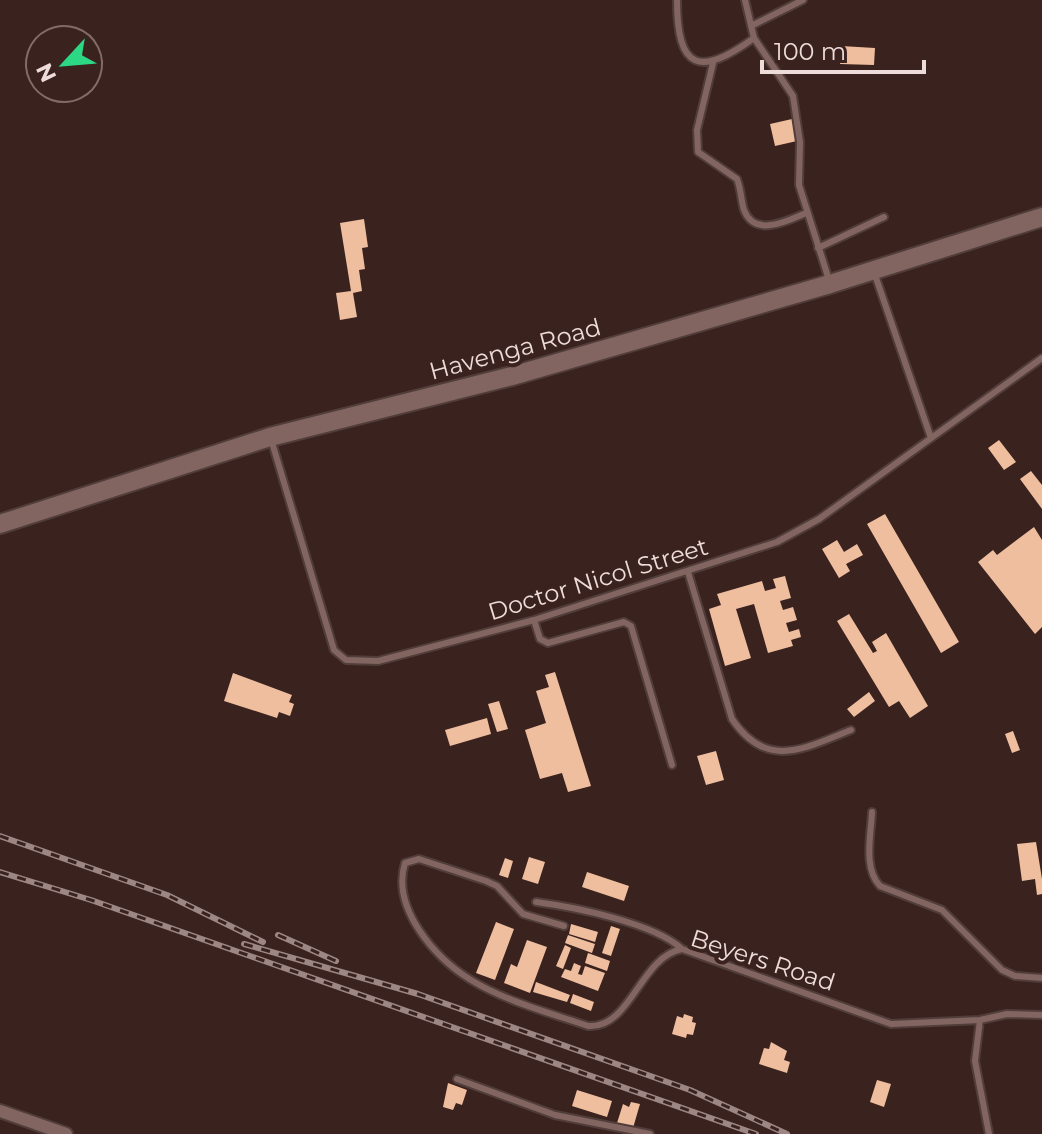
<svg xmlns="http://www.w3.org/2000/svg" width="1042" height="1134" font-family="Montserrat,sans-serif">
<rect width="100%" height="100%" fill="#3a221f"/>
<path fill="#efbe9f" d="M841 46 875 48 874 65 840 64Z
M792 119 797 141 775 146 770 124Z
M364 219 368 247 362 248 365 269 359 270 362 291 353 293 357 317 340 320 336 293 351 291 340 223Z
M999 440 1016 462 1004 470 988 448Z
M1031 471 1042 485V509L1020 479Z
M885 514 959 642 941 653 867 524Z
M1034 527 1042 540V627L1035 634 978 562 993 550 997 555Z
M837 540 844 552 857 544 863 555 846 564 850 571 839 578 822 549Z
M785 576 791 598 780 601 783 610 793 607 797 620 786 623 789 632 799 629 801 637 791 640 793 646 768 653 754 604 736 609 751 658 725 666 709 609 721 605 717 594 762 581 765 591 776 588 773 579Z
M849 614 873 653 877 651 872 642 886 633 928 706 910 718 899 701 889 707 837 621Z
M555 672 591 786 568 792 562 773 540 779 525 730 546 723 536 691 549 687 545 675Z
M233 673 292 695 289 702 294 704 290 716 279 712 277 718 224 701Z
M869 692 875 701 854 717 847 709Z
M499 701 508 729 497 732 488 704Z
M487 718 491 734 450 746 445 730Z
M1013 731 1020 750 1012 753 1005 734Z
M716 751 724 780 706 785 697 756Z
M1036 842 1042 879V894L1037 895 1035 879 1022 881 1017 844Z
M529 857 545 862 538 884 522 879Z
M505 858 513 861 508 878 499 875Z
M587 872 629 886 624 901 582 887Z
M496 922 514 929 495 980 476 973Z
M571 924 598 932 595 942 569 934Z
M611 926 620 929 611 956 602 953Z
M568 935 595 944 592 953 565 943Z
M527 940 547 947 530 993 504 983 511 964 517 967Z
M565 945 571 948 563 969 556 966Z
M588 953 610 961 607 971 585 963Z
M574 963 581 966 578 974 582 975 585 966 605 973 598 991 561 977 565 969 571 971Z
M536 982 570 995 567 1002 533 992Z
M573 994 594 1002 591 1011 570 1003Z
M684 1014 693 1017 692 1022 696 1023 693 1035 687 1034 686 1038 672 1034 677 1016 683 1018Z
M771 1042 787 1051 784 1060 790 1062 787 1073 759 1064 764 1048 769 1049Z
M877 1080 891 1084 884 1107 870 1102Z
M448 1083 467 1090 462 1105 456 1103 453 1110 443 1107Z
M577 1090 612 1101 607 1117 572 1106Z
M631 1102 640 1104 633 1128 617 1123 623 1104 629 1107Z"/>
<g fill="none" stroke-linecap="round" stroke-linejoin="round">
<defs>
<path id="lane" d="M677 0C677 71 700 77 754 38
M745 0 754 38 793 96 800 142 799 185 829 280
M751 26 803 0
M713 63 697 130 698 152 737 179C741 189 741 200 744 210 755 238 787 221 806 213
M818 248 884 217
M874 272 931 438
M271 439 334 650 346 660 378 661 534 620 777 542 819 519 1042 358
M688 572 732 719C767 771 805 748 851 730
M534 620 540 639 548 643 624 622 631 626 672 765
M872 812C871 835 863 868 880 886L942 910 1002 970 1015 976 1042 978
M536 902C574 907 654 923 682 949
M564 926 523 914 497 886 486 881 419 859 405 863C391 908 435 958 471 980 505 1001 550 1013 588 1026 631 1029 640 957 682 949L891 1024 980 1020 1007 1014 1042 1015
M980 1020 975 1061 989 1134
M457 1079 555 1115 650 1134"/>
<path id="street" d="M0 1111 66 1134"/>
<path id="secondary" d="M0 524 270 437 512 376 830 284 1042 217"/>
</defs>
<use href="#lane" stroke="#513d3a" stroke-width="10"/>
<use href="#street" stroke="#513d3a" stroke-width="16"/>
<use href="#secondary" stroke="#513d3a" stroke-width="22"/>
<use href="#lane" stroke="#826561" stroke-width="6"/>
<use href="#street" stroke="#826561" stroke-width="12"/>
<use href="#secondary" stroke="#826561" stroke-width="18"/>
<defs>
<path id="rail" d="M0 836 167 895 263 942
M0 872 91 900 756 1134
M278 935 336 961
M244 944 418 994 690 1090 787 1134"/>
</defs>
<use href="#rail" stroke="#9c8784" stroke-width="6"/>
<use href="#rail" stroke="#3a221f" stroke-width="3" stroke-dasharray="9" stroke-linecap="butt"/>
</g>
<g text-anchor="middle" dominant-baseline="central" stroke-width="8" stroke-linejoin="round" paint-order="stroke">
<g font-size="24" fill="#eddcd9" stroke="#3a221f">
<text transform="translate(515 349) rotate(-15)">Havenga Road</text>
<text transform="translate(598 579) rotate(-17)">Doctor Nicol Street</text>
<text transform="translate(763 960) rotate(18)">Beyers Road</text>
</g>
</g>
<g transform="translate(64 64) rotate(244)"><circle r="38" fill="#3a221f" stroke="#826c69" stroke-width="2"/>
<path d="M0-6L14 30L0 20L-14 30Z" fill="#2dd884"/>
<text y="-12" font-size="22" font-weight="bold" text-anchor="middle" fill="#eddcd9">N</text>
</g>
<path d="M762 60v12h162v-12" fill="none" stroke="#eddcd9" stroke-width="4"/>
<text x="774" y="60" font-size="24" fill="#eddcd9" stroke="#3a221f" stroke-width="6" paint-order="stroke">100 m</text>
</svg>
